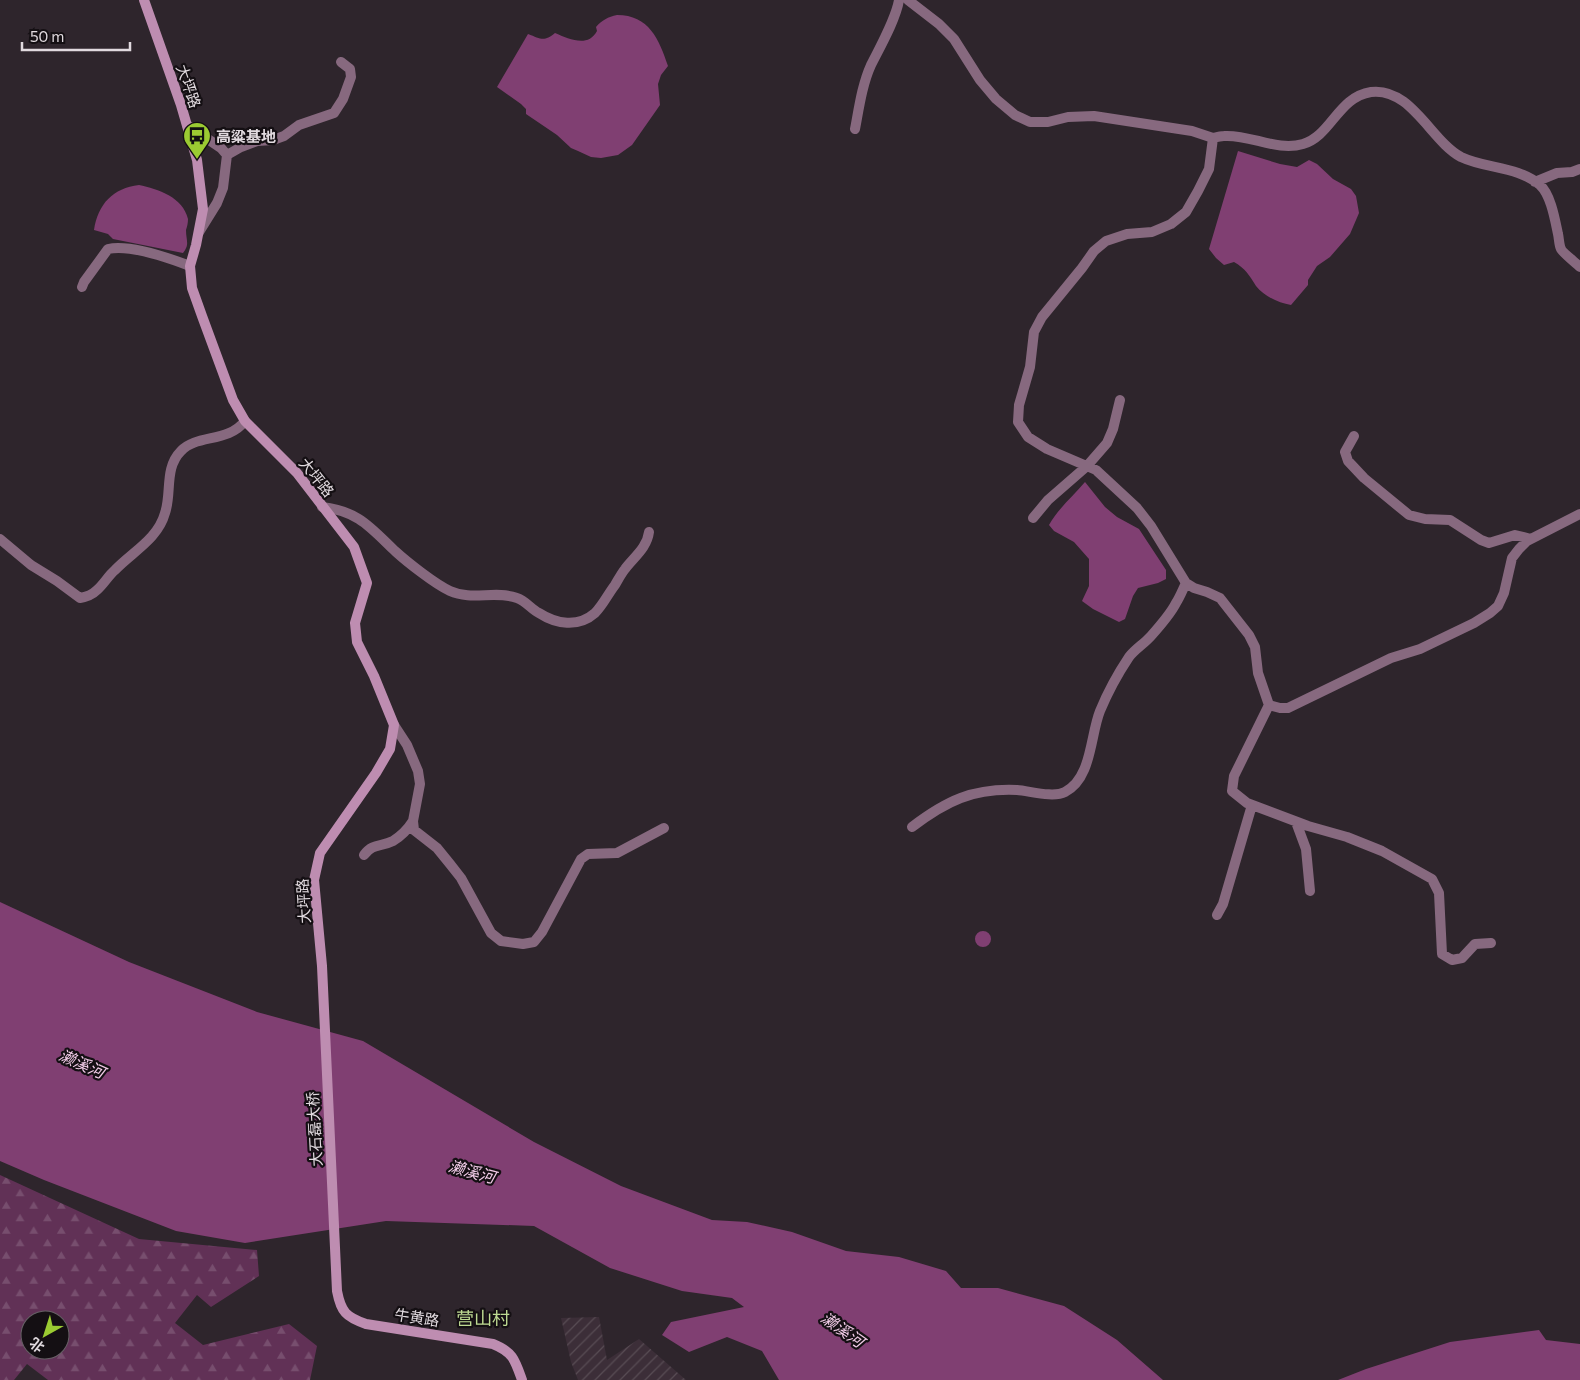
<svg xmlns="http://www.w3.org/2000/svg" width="1580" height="1380" font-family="Commissioner,'Noto Sans SC',sans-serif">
<defs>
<pattern id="industrial-furrows" width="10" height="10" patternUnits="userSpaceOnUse" patternTransform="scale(1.25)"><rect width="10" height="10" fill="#3c2e38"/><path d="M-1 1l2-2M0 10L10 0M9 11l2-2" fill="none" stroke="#584c54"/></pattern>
<pattern id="forest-firs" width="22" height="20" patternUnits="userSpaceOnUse" patternTransform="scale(1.25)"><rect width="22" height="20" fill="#613156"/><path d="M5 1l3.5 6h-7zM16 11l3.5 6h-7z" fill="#774e6e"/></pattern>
</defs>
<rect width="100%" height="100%" fill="#2e252c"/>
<path fill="url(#industrial-furrows)" d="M599 1317 607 1360 639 1339 686 1380H578L571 1362 561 1318Z"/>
<path fill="url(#forest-firs)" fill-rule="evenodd" d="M0 1175 139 1239 257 1250 259 1276 211 1307 197 1295 175 1323 203 1345 289 1324 317 1346 310 1380H48L27 1364 14 1380H0ZM30 1320H60V1350H30Z"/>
<path fill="#803f72" d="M617 15C649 15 659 39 668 66L661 75 658 84 660 105 632 145 618 155 601 158 591 157 578 151 571 148 557 135 526 114V109L521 104 497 87 528 34C541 39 544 42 555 33 569 39 588 48 597 31L596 27C602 20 608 17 617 15Z
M1238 151 1280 164 1297 167 1309 160 1317 164 1333 179 1351 189 1356 196 1359 213 1350 234 1330 257 1317 266 1308 280V285L1291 305C1278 303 1264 296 1256 286 1249 275 1246 269 1234 262L1224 265 1216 258 1209 249Z
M139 185C158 189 183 197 188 219 188 223 187 227 186 230 186 241 190 244 183 253L113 239 108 234 94 230C98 204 113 188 139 185Z
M1085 482 1105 507 1117 517 1139 529 1166 570V579L1158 583 1138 588 1133 596 1125 619 1119 622 1093 609 1082 601 1089 586V559L1074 542 1054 531 1049 525C1058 509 1073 496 1085 482Z
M0 902 129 962 257 1012 363 1041 534 1142 621 1186 712 1220 747 1222 792 1232 846 1251 899 1257 946 1271 961 1288H998L1064 1306 1117 1340 1163 1380H779L762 1351 727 1337 689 1352 662 1335 671 1322 744 1307 732 1298 682 1291 610 1268 534 1226 386 1221 245 1243 176 1231 44 1180 0 1161Z
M975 939a8 8 0 1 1 16 0a8 8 0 1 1-16 0Z
M1539 1330 1546 1340 1580 1344V1380H1338L1366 1369 1450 1342Z"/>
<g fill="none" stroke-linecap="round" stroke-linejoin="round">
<path stroke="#87697f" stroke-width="10" d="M908 0 939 24 954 39 980 80 996 99 1015 115 1030 122H1048L1068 117 1094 116 1192 131 1213 138 1209 169 1198 191 1186 212 1171 224 1152 232 1127 234 1106 241 1094 251 1082 268 1042 317 1034 332 1030 367 1019 405 1018 422 1028 437 1047 449 1096 470 1137 508 1151 526 1186 583 1194 588 1207 592 1220 598 1249 635 1255 647 1258 673 1269 705 1234 776 1232 791 1247 803 1308 826 1347 837 1382 851 1432 879 1439 893 1442 954 1452 960 1462 958 1475 944 1491 943
M187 125 221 148 227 155 223 188 217 203 199 232
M855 129C859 108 862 85 871 65 880 47 896 19 899 0
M1213 138C1217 137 1221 136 1224 136 1250 134 1277 152 1303 144 1331 136 1338 97 1371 92 1411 87 1431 141 1461 157 1486 169 1518 166 1540 185 1551 195 1555 220 1558 234 1559 238 1559 245 1561 249 1562 252 1576 263 1580 267
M227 155 241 147 257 141 273 140 284 136 299 125 334 113 343 99 351 77 350 69 341 62
M1535 182 1557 173 1572 172 1580 169
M82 287 84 282 108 249C129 244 169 258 190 266
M1354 436 1345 452 1348 461 1364 478 1409 515 1425 519 1450 520 1481 540 1489 543 1515 535 1531 539
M322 507C358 511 370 527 395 551 407 562 435 584 450 591 472 601 495 590 517 598 526 601 531 609 539 613 556 624 578 628 595 613 603 605 608 594 615 585 618 580 621 574 625 569 634 557 647 548 649 532
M1033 518 1048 500 1087 466 1107 443 1113 429 1120 400
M0 539 31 565 57 581 80 598C86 597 92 595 97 590 104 584 108 576 115 570 132 552 158 539 165 513 172 493 164 468 181 451 197 434 228 443 245 421
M1269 705 1280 708H1288L1391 658 1420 649 1474 623 1490 613 1498 606 1504 593 1512 558 1519 549 1527 541 1580 514
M394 725 407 745 418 771 420 784 413 821 414 830 437 848 450 864 461 878 491 933 501 941 523 944 534 942 542 932 581 859 588 854 617 853 664 828
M1296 822 1306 849 1310 891
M912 827C946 801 973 788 1017 790 1030 791 1053 798 1065 792 1092 778 1090 736 1100 711 1107 694 1119 672 1129 657 1135 649 1144 644 1151 636 1159 627 1171 613 1176 603 1180 597 1183 589 1186 583
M364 855C373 843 381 847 393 841 401 836 408 829 413 821
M1217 915 1223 904 1252 805"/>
<path stroke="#be8db1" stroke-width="10" d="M144 0 181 105 197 160 203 209 196 245 190 266 192 288 202 316 233 400 245 421 297 473 354 547 367 583 355 623 357 642 374 676 394 725 390 749 376 773 320 853 314 880 322 966 337 1291C341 1312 346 1317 366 1324L493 1344C513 1352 515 1360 522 1380"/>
</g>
<defs>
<symbol id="bus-pin" viewBox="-11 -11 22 30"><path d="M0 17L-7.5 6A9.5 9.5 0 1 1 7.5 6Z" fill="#9bcb32" stroke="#140f13"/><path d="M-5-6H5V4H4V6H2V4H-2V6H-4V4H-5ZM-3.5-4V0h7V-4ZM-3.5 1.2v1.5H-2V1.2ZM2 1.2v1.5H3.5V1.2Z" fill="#111"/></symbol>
</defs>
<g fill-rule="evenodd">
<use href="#bus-pin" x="181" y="120" width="32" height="43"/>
</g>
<g text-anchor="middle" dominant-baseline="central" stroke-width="4.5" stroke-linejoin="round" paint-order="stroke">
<g font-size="15" fill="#e1dadf" stroke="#140f13">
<text transform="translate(189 86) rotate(71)">大坪路</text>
<text transform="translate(317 477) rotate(51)">大坪路</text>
<text transform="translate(303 901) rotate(-93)">大坪路</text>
<text transform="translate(314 1129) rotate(-93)">大石磊大桥</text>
<text transform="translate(417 1317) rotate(9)">牛黄路</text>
</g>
<g font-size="15" font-weight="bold" fill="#e1dadf" stroke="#140f13" text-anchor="start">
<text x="216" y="136">高粱基地</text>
</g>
<g font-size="16" font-style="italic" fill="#f3cde9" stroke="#140f13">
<text transform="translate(82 1063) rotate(24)">濑溪河</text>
<text transform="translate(472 1171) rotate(15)">濑溪河</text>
<text transform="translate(843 1329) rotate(35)">濑溪河</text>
</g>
<g font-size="18" fill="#beda92" stroke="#140f13">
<text x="483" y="1318">营山村</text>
</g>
</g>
<g transform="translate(45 1335) rotate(219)"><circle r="24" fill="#140f13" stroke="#666065"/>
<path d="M0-4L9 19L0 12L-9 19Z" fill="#9bcb32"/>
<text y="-8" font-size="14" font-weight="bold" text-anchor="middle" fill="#e1dadf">北</text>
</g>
<path d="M22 42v8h108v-8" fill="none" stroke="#e1dadf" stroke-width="2.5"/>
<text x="30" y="42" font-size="15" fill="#e1dadf" stroke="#140f13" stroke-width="4" paint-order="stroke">50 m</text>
</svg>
